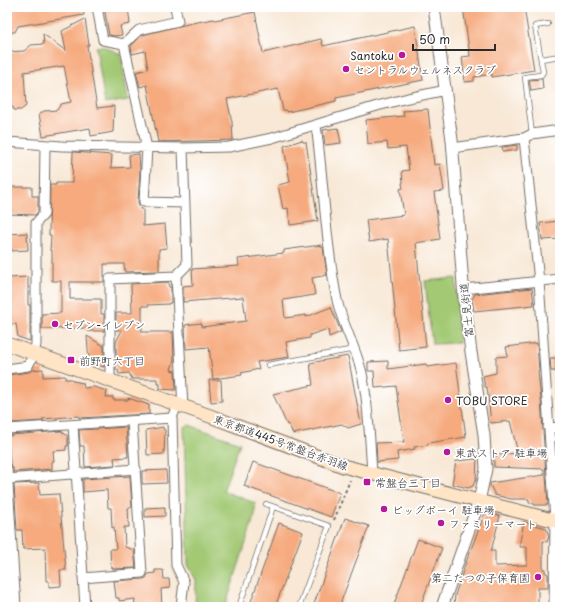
<svg xmlns="http://www.w3.org/2000/svg" width="567" height="614" font-family="'Playpen Sans','Klee One',sans-serif">
<rect width="100%" height="100%" fill="#fff"/>
<filter id="ink" filterUnits="userSpaceOnUse"><feTurbulence type="fractalNoise" baseFrequency=".025" numOctaves="2"/><feDisplacementMap in="SourceGraphic" scale="8" xChannelSelector="R" yChannelSelector="G"/><feConvolveMatrix kernelMatrix="1 2 1 2 8 2 1 2 1" color-interpolation-filters="sRGB"/></filter>
<filter id="wash" filterUnits="userSpaceOnUse"><feTurbulence type="fractalNoise" baseFrequency=".012" numOctaves="4" result="noise"/><feDisplacementMap in="SourceGraphic" scale="16" xChannelSelector="R" yChannelSelector="G"/><feGaussianBlur stdDeviation="0.9" result="paint"/><feColorMatrix in="noise" values="0 0 0 0 0 0 0 0 0 0 0 0 0 0 0 0 0 1.4 0 .05"/><feComposite in="paint" operator="in"/></filter>
<g filter="url(#wash)">
<rect width="100%" height="100%" fill="#f8e8d5"/>
<path fill="#a3c974" stroke="#677a50" d="M102 46 121 54 128 100 105 104 96 47Z
M456 278 459 343 432 344 425 281Z
M189 425 240 443 223 491 255 503V515L225 607H195L196 580 188 565 184 427Z"/>
<g id="blocks">
<path fill="#f6aa7e" d="M7 7H83L84 15 18 26 15 32H10L7 27Z
M104 7H128L130 24 120 26 122 35 114 36 109 35Z
M463 7H524L534 70 492 77V74L474 77V81L465 82 462 57 470 56Z
M255 12 263 53 321 39 323 46 415 26 423 80 336 98V101L288 112 286 110H283L278 89 227 99 232 122 233 140 158 142 147 85 140 87 136 72 148 69 145 51 132 54 131 46 142 35 192 23 214 19 215 20Z
M85 19 89 45 87 46 97 108 114 106 113 132 91 136 90 128 43 136 39 114 44 111 57 110 61 104 71 102 64 66 24 72 26 106 21 110H14L13 107H7V52L24 51 31 45 44 44 43 34 66 51 62 31Z
M542 79 543 89 531 91 529 80Z
M428 109 434 165 440 164 444 191 434 192 440 239 416 243 426 347 399 350 388 239 369 242 366 220 404 215 400 189 403 188 402 183H403L402 171 409 170 406 147 388 149 387 142 368 144 366 120 404 116 403 111Z
M338 128 341 143 325 145 323 130Z
M302 140 303 142H306L318 221 290 225 288 208 283 209 278 185 290 182 284 146Z
M517 145V150L503 152 502 147Z
M73 152 112 155 111 168 130 167 129 155 139 154 140 171 138 202 140 209H143V226L165 224 167 248 159 249V271L125 272 124 264H104V282H70V299H101V314H104V331H87V328L42 329V314L61 313V281H52V251H50L51 235H49L50 185H56V183H72Z
M7 187H32V196H38V212L35 215 7 214Z
M560 221V239L542 240 540 223Z
M27 233 28 250 12 251V249H7V234Z
M321 245V247H323L327 275 312 278 315 295 283 300 285 318 306 315V317L331 307 341 332 329 337 328 329 310 335V338L286 342 289 357 257 362 259 369 241 373 242 375 213 379 209 347 186 349 185 325 201 323 202 327 246 321 243 297 183 302V286L193 285 192 269 239 266 238 259 284 253V250Z
M28 277V305H30V341L18 337 16 324H7V278Z
M168 282 169 287H171V303H169V304L148 305 149 306H142V332H173L174 360 171 370 175 371 176 390 160 389V384H157V379H132L129 373 119 374 118 370H116V342L122 330H116V313H132L131 284Z
M532 288 534 305 474 311 472 299 475 294Z
M87 336 104 346V367L89 363Z
M537 343 539 372H538L541 399 548 505H534V503H529V499H511L495 495 490 485V483L544 475V469L494 467V458L498 455 518 453 510 421 491 423 487 387H485L483 376 496 373V357L508 356 506 347Z
M348 356 361 424 348 428 342 424 293 434 289 425H287L273 394 313 385 310 363Z
M550 358H560V371H551Z
M388 361V369L426 364 427 367 456 363 466 437 428 443V445L414 447 415 449 397 452 398 460 377 462 376 443 404 442 396 386 375 388 374 371H368V362Z
M43 369V377L65 376V379H72L73 381 83 383 84 388 94 387 107 391 106 397H113V400H128V398L149 405V414L79 418V416L42 419 44 421 9 423 7 407V375L29 372 32 370Z
M209 380H221L222 401 211 402Z
M126 427 128 457 114 458 115 465 85 467 84 446H80L79 430Z
M163 427V429L165 430 164 454 147 455 146 430Z
M61 431 68 436V446H66V450L53 451 54 461H52V469L13 472V468L10 464 8 436H11V435Z
M557 456H560V504Z
M477 459 476 481H475L473 486 468 488 452 484 456 461Z
M253 462 340 493 331 517 244 486Z
M166 470 167 483 142 484V471Z
M130 476 132 507 128 508 129 527H124L125 547 134 550 136 568 113 569 112 567H111L110 549H116L114 527 112 528 111 508H108L107 490 83 492V479Z
M39 483 40 495 59 494 66 570H60L61 586 49 587V581H46L45 548 23 549 22 530H17L14 484Z
M165 507V516L145 517V508Z
M489 513 500 516 491 551H495V566L527 565V547H520V541L524 522 546 528 549 536 547 542 543 541V569H545V572L548 574V588H538V607L454 606 455 595 465 565 484 515Z
M345 518 369 526 339 607H322L314 604Z
M279 523 303 532 275 607H249Z
M418 539 442 548 420 607H393Z
M155 570H163L164 579H169L170 588 161 589 162 607H134L135 599 119 601V598H116L114 581 143 579 146 578 148 574 155 573Z"/>
</g>
</g>
<g filter="url(#ink)">
<use href="#blocks" fill-opacity="0" stroke="#736d66" stroke-width="1"/>
<g fill="none" stroke-linecap="round" stroke-linejoin="round">
<defs>
<path id="service" d="M541 59 560 56
M532 134 525 77 541 75 543 72 535 26 548 24
M268 365 355 349
M266 504 329 526 299 607
M239 607 273 507"/>
<path id="minor" d="M97 7 103 40 124 44
M175 7 178 21 139 30 124 44 147 148 144 202 185 203
M316 125C324 183 325 242 337 300 343 327 358 351 363 378 369 410 370 442 372 474
M524 138 539 281 555 520 554 607
M7 142 62 146 183 148 229 147 272 138 377 106 408 98 446 90
M183 148 187 265 176 276 183 408
M452 148 524 138 532 134 560 130
M464 289 560 279
M7 369 28 366 34 354 36 344V223L44 214 45 145
M110 381V279L176 276
M177 405 172 418 176 565 184 582 181 607
M73 425 85 607
M548 427 560 428
M7 429 172 418
M7 469 16 607
M7 479 136 469
M83 578 142 573 132 421"/>
<path id="tertiary" d="M434 7 452 140 464 298 471 352 484 435 486 469 479 501 442 607"/>
<path id="secondary" d="M7 344 210 416 343 466 560 522"/>
</defs>
<use href="#service" stroke="#736d66" stroke-width="6"/>
<use href="#minor" stroke="#736d66" stroke-width="11"/>
<use href="#tertiary" stroke="#736d66" stroke-width="13"/>
<use href="#secondary" stroke="#736d66" stroke-width="15"/>
<path stroke="#736d66" stroke-width="2" stroke-dasharray="3 3" stroke-linecap="butt" d="M334 520 350 480"/>
<use href="#service" stroke="#fff" stroke-width="4.5"/>
<use href="#minor" stroke="#fff" stroke-width="9"/>
<use href="#tertiary" stroke="#fff" stroke-width="11"/>
<use href="#secondary" stroke="#ffe4c6" stroke-width="13"/>
</g>
</g>
<g fill="#b5179e" stroke="#fff" stroke-width="1.5">
<circle cx="402" cy="55" r="4"/>
<circle cx="346" cy="69" r="4"/>
<circle cx="55" cy="324" r="4"/>
<rect x="67" y="356" width="8" height="8" rx="2"/>
<circle cx="448" cy="400" r="4"/>
<circle cx="447" cy="452" r="4"/>
<rect x="363" y="478" width="8" height="8" rx="2"/>
<circle cx="384" cy="509" r="4"/>
<circle cx="441" cy="523" r="4"/>
<circle cx="538" cy="577" r="4"/>
</g>
<g text-anchor="middle" dominant-baseline="central" stroke-width="3.5" stroke-linejoin="round" paint-order="stroke">
<g font-size="11" fill="#2b2b2b" stroke="#fff" text-anchor="start">
<text x="394" y="55" text-anchor="end">Santoku</text>
<text x="354" y="69">セントラルウェルネスクラブ</text>
<text x="63" y="324">セブン-イレブン</text>
<text x="79" y="360">前野町六丁目</text>
<text x="456" y="400">TOBU STORE</text>
<text x="455" y="452">東武ストア 駐車場</text>
<text x="375" y="482">常盤台三丁目</text>
<text x="392" y="509">ビッグボーイ 駐車場</text>
<text x="449" y="523">ファミリーマート</text>
<text x="530" y="577" text-anchor="end">第二たつの子保育園</text>
</g>
<g font-size="11" fill="#2b2b2b" stroke="#fff">
<text transform="translate(466 310) rotate(-96)">富士見街道</text>
<text transform="translate(281 442) rotate(20)">東京都道445号常盤台赤羽線</text>
</g>
</g>
<rect width="567" height="614" fill="none" stroke="#fff" stroke-width="24"/>
<path d="M413 44v6h82v-6" fill="none" stroke="#2b2b2b" stroke-width="2"/>
<text x="419" y="44" font-size="12" fill="#2b2b2b" stroke="#ffffff" stroke-width="3" paint-order="stroke">50 m</text>
</svg>
